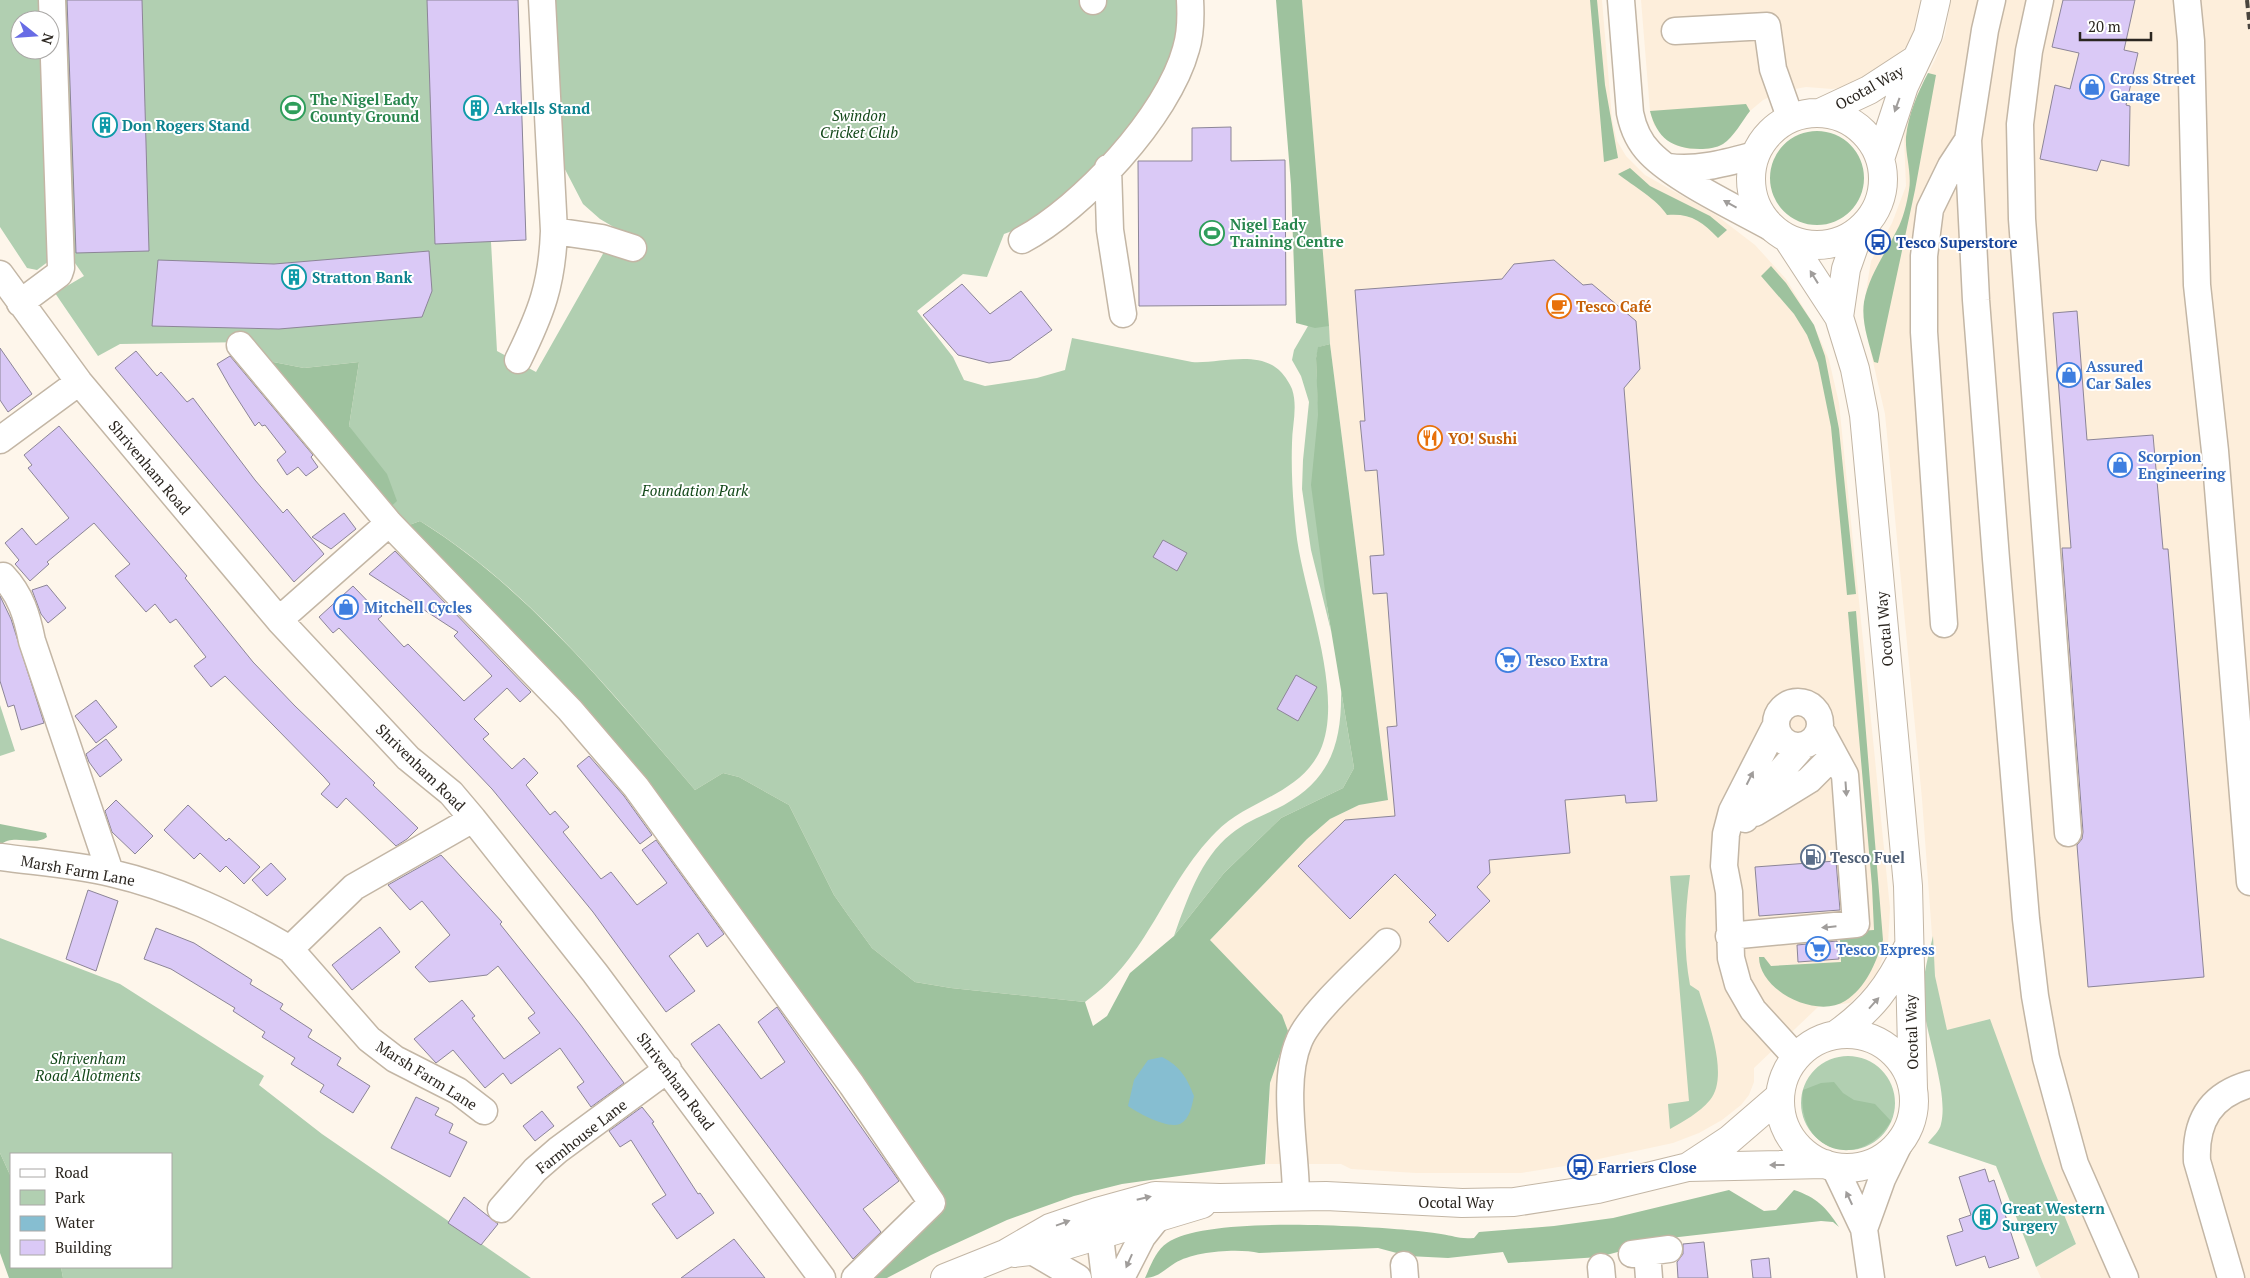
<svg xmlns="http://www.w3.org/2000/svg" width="2250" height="1278" font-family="'PT Serif',serif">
<rect width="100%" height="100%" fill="#fef6eb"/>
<path fill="#fdeedb" d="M1302 0H1602L1612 119 1617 141 1626 156 1645 175 1716 215 1755 245 1786 279 1814 325 1829 360 1839 403 1890 908 1888 944 1875 978 1850 1003 1818 1007 1754 1068V1082L1749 1095 1741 1105 1722 1120 1699 1133 1673 1143 1571 1165 1521 1173H1416L1351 1169 1341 1164H1266L1270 1083 1288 1031 1210 940 1307 839 1330 819 1359 805 1388 799 1330 344Z
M1641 0H1924L1921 18 1912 40 1897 57 1854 86 1832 89 1806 87 1784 91 1763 100 1750 111 1723 144 1708 149H1689L1675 145 1664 137 1654 125 1650 111Z
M1951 0H2250V1278H2041L2036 1267 2076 1244 2042 1161 1989 1019 1947 1031 1944 1023 1935 976 1922 799 1885 414 1865 327 1864 304 1871 261 1892 223 1906 186 1904 137 1906 122 1918 93 1935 60 1945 35Z"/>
<path fill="#b1cfb1" d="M0 0H45V20H20V50H46L53 258 37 270 27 268 0 227Z
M61 0H518L526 240 491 242 497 351 536 372 617 229 600 219 583 204 556 152 551 0H1181L1178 39 1157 88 1098 169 1025 226 1004 234 987 277 963 274 917 311 953 357 964 380 985 386 1037 378 1065 370 1072 338 1192 362C1219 364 1259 349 1281 372 1285 376 1290 384 1292 389 1298 407 1292 426 1292 443 1291 473 1293 501 1296 531 1302 591 1346 694 1320 751 1299 795 1247 800 1216 832 1163 885 1150 956 1085 1002L951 988 915 982 872 948 848 915 834 895 789 805 739 777 723 773 695 790C613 694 529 588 420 521L401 528 349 426 359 362 304 368 263 360 249 342 120 344 98 356 55 293 84 276 68 253Z
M1308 326H1329L1330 344 1319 347 1316 358 1327 606 1331 631 1311 550 1302 489 1303 460 1309 402 1301 376 1292 360 1294 350Z
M1341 690 1354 768 1343 788 1281 818 1224 873 1174 936C1187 900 1200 859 1231 834 1246 821 1267 814 1284 805 1332 778 1342 741 1341 690Z
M0 705 15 751 0 756Z
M1690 875C1685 912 1683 948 1690 985L1699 991C1707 1018 1730 1076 1710 1100 1699 1113 1684 1121 1670 1129L1668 1104 1689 1101 1670 876Z
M1933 936 1935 976 1947 1030 1990 1019 2042 1161 2076 1244 2036 1267 1996 1166 1928 1143C1932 1137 1940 1131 1941 1124 1949 1092 1925 1034 1923 1000 1922 978 1928 957 1933 936Z
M0 938 120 984 264 1076 259 1085 322 1134 531 1278H63L61 1267H171V1154H11V1177L0 1153Z
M1801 1103a47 47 0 1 1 94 0a47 47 0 1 1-94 0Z"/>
<path fill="#9ec29e" d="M1276 0H1302L1329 326 1315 328 1296 323 1291 185Z
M1590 0H1597L1605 85 1618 158 1604 162Z
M1928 73 1936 75 1915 190 1878 363 1874 362C1869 343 1861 322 1864 302 1869 275 1885 254 1897 230 1903 219 1907 203 1909 190 1912 173 1905 154 1906 137 1908 115 1918 92 1928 73Z
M1746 104 1750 111C1742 121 1734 137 1723 144 1717 148 1707 149 1700 149 1672 149 1657 138 1650 111Z
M1770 178a47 47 0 1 1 94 0a47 47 0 1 1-94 0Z
M1630 168 1650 186 1710 216 1727 230 1718 238C1702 221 1690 213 1667 215 1657 199 1633 186 1618 174Z
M1771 266 1786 283 1814 325 1825 356 1839 429 1856 594 1847 595 1831 427 1818 363 1807 335 1794 314 1761 276Z
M1330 344 1388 800 1359 805 1330 819 1307 839 1210 940 1282 1015 1288 1031 1270 1083 1265 1164 1122 1184 1074 1196 1007 1220 931 1255 887 1278H866L940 1207 640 784 401 528 420 521C529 589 612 693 695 790L723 773 739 777 789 805 834 895 848 915 872 948 915 982 951 988 1085 1002 1093 1026 1107 1016 1130 973 1174 936 1224 873 1281 818 1343 788 1354 768 1327 606 1311 485 1318 415 1316 358 1318 347Z
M263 360 304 368 359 362 349 426 387 474 397 501 386 511Z
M1856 611 1883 940C1876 963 1866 988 1845 1001 1817 1019 1759 991 1759 957H1764L1771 966 1841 962 1840 940 1843 939V932L1874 930 1872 886 1848 612Z
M0 824 46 833 47 837C34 847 14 833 0 845Z
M1834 1082 1843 1093 1854 1100 1875 1104 1891 1121C1860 1173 1795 1151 1803 1090L1821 1083Z
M0 1153 11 1177V1267H61L63 1278H9L0 1253Z
M1729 1190 1764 1211 1776 1210 1794 1190C1816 1197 1827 1208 1839 1227L1833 1222 1821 1221 1670 1238 1599 1257 1508 1263 1503 1252 1448 1258 1408 1256 1378 1248 1259 1253C1239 1248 1194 1251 1175 1263 1165 1269 1158 1278 1145 1278 1150 1267 1156 1250 1167 1243 1205 1216 1358 1226 1407 1230 1419 1231 1430 1232 1441 1234 1456 1236 1456 1239 1474 1238L1479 1232 1554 1226 1613 1218Z"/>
<path fill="#86bed1" d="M1162 1057C1180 1066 1187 1078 1194 1096 1192 1105 1190 1119 1180 1124 1167 1129 1138 1113 1128 1106L1134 1080 1148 1060Z"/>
<path fill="#dac9f6" stroke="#8c8597" d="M67 0H142L149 251 76 253Z
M427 0H518L526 240 435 244Z
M2063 0H2135L2124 50 2138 53 2126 105 2130 106 2129 166 2101 160 2097 171 2040 159 2055 85 2070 89 2079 53 2052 47Z
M1231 127V161L1285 160 1286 305 1139 306 1138 161H1192V128Z
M429 251 432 291 422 317 279 329 152 326 158 260 274 264Z
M1554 260 1583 285 1592 284 1636 321 1640 369 1624 388 1657 801 1626 803 1625 795 1565 800 1570 853 1489 860 1490 873 1477 887 1490 901 1448 942 1429 922 1436 915 1395 874 1350 919 1298 866 1345 820 1395 816 1387 727 1397 726 1387 593 1373 594 1370 556 1384 555 1377 470 1365 471 1360 421H1365L1355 290 1502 279 1514 264Z
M962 284 990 314 1021 291 1052 330 1010 360 989 363 958 355 923 315Z
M2077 311 2087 440 2153 435 2163 549H2168L2204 977 2088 987 2077 845 2082 839 2083 832 2062 548H2071L2053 313Z
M0 348 32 394 8 412 0 400Z
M136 351 157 376 161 372 187 402 193 398 255 480 283 513 287 509 324 554 294 582 115 368Z
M230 356 313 455 311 457 318 467 306 476 298 467 287 475 277 460 286 452 265 425 262 426 259 422 255 426 230 387 217 364Z
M59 426 187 576 185 578 253 662 295 706 375 783 373 785 418 828 407 839 396 846 346 798 337 808 321 794 330 784 324 777 225 676 211 687 194 666 206 657 176 619 170 623 155 604 146 612 115 576 130 564 94 523 47 562 49 564 30 581 15 564 19 560 5 543 22 528 36 545 69 518 28 468 32 465 24 455Z
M344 513 356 529 331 549 312 537Z
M1163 540 1187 553 1177 571 1153 557Z
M395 551 531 692 520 702 507 688 474 719 489 734 483 739 512 769 524 758 538 773 526 785 550 815 555 811 569 827 563 832 601 879 611 872 637 905 667 883 642 850 656 840 724 934 707 947 698 933 669 956 695 991 666 1012 593 912 492 789 339 628 333 633 319 617 353 586 382 616 378 619 404 647 408 644 464 701 492 676 454 636 458 632 369 574Z
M47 585 66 608 48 623 41 614 32 590Z
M0 596 11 619 44 723 21 730 14 705 8 707 0 681Z
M1296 675 1317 687 1298 721 1277 709Z
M96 700 117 727 96 743 75 716Z
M106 739 122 760 100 777 89 762 86 754Z
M589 756 624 796 652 835 640 844 577 766Z
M116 800 153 836 135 854 112 832 105 811Z
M188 805 226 841 229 838 260 867 244 884 226 866 220 872 200 853 194 859 164 830Z
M441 855 502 922 500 924 580 1024 624 1083 591 1107 577 1087 584 1082 560 1048 511 1084 503 1073 485 1088 453 1050 436 1063 414 1039 462 1000 475 1016 472 1018 504 1059 540 1033 528 1018 535 1013 498 966 487 975 429 982 415 967 450 935 422 901 410 910 388 885Z
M1836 861 1840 910 1759 916 1755 867Z
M271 863 286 879 267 896 252 880Z
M88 890 118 901 96 971 66 959Z
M380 927 400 952 352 990 332 965Z
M156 928 194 943 252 980 250 984 283 1004 280 1009 312 1030 308 1037 341 1058 337 1065 370 1086 353 1113 320 1092 324 1085 291 1064 295 1058 262 1037 265 1032 233 1011 235 1008 171 969 144 959Z
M1837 941 1839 959 1798 962 1797 945Z
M777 1007 899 1181 863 1209 881 1232 853 1259 691 1044 719 1024 761 1079 785 1062 758 1022Z
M416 1097 439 1108 435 1115 453 1124 449 1133 467 1142 450 1177 391 1148Z
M642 1107 654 1122 652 1123 698 1194 700 1193 714 1213 677 1239 652 1204 666 1195 631 1140 620 1147 609 1131Z
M542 1111 554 1126 535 1141 523 1126Z
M1985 1169 1989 1182 1994 1180 2019 1258 1989 1268 1985 1256 1956 1266 1947 1236 1963 1231 1959 1219 1971 1215 1959 1177Z
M464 1197 498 1224 481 1245 448 1223Z
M734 1239 765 1278H681Z
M1704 1242 1708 1278H1678L1677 1262 1683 1254V1244Z
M1769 1258 1771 1278H1753L1751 1260Z"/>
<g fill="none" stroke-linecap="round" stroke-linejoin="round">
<defs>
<path id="minor" d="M1621 0 1630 113C1633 128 1639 142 1650 153 1676 180 1738 209 1772 228
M2040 0 2029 51 2020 124 2022 219 2068 833
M2187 0 2191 41 2197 285 2215 451 2250 882
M1093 1V0
M1675 31 1767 26 1773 69 1790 117
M1968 140 1976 300 1996 559 2026 919 2035 996 2046 1058 2075 1164 2125 1278
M1668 167C1698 171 1725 163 1755 155
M1108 168 1110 230 1123 314
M554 231 602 238 633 248
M1022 240C1082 208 1168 116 1186 49 1191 33 1191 17 1190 0
M0 274 79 382 279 620 408 758 451 793 473 819 595 973 822 1278
M20 303 59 274 61 268 52 0
M240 345 389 523 570 710 636 787 852 1085 932 1203 855 1278
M518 360C541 313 552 285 554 231L542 0
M0 440 79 382
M3 576C21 595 27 616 32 641L110 872
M279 620 389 523
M1944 624 1924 332V256L1930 209 1951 166 1968 140 1985 30 1992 0
M1776 724a22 22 0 1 1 44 0a22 22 0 1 1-44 0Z
M1776 725 1732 811 1726 834 1724 866 1729 892 1731 958 1738 984 1753 1010 1796 1057
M1755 813 1809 780 1833 756
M1745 819 1765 789 1803 746
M1 857C38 862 76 865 111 873 176 888 233 916 290 949L354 887 473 819
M1729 936 1856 924 1845 775 1820 729
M290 949 369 1039 395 1059 458 1091 484 1111
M1835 1168 1864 1229 1871 1278
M1296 1196C1296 1150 1281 1083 1299 1041 1310 1013 1365 965 1387 942
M501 1209 535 1170 558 1150 668 1069
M1097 1212 1105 1278
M1864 1229 1882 1179 1901 1140
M1032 1251 1078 1278
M1647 1252 1649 1278
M1632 1254 1669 1249
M1404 1265 1405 1278
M1601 1267 1602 1278
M1121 1278 1142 1237 1158 1217
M2231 1278 2197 1161C2195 1121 2211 1095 2250 1084"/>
<path id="major" d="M1822 112 1869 90 1915 60
M1751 179a66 66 0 1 1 132 0a66 66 0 1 1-132 0Z
M1880 159 1904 86 1928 35 1936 0
M1788 239 1839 317 1855 369 1864 415 1908 886 1913 1089
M1839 317 1846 269 1860 229
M1837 1034C1872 1009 1889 986 1907 949
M1780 1101a67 67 0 1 1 134 0a67 67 0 1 1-134 0Z
M1688 1167 1729 1140 1780 1096
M1014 1253 1056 1248 1202 1204
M945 1278 1005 1254 1050 1228 1097 1212 1155 1196 1220 1198 1326 1196 1462 1203 1514 1202 1598 1189 1688 1167 1825 1164"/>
</defs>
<use href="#minor" stroke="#c3b6a5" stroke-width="29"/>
<use href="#major" stroke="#c3b6a5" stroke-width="30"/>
<use href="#minor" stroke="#fff" stroke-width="26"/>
<use href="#major" stroke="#fff" stroke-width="28"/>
<path stroke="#49443d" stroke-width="4" stroke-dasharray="8 4" stroke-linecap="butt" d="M2247 0 2250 29"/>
</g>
<defs><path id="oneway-solid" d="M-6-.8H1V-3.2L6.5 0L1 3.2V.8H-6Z" transform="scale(1.25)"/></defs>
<g fill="#a09d9b">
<use href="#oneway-solid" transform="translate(1897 105) rotate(110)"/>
<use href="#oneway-solid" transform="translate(1730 204) rotate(-151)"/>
<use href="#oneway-solid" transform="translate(1814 277) rotate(-122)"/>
<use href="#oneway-solid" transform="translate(1750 778) rotate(-63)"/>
<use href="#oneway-solid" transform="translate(1846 789) rotate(86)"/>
<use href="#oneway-solid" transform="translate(1829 927) rotate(174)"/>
<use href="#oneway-solid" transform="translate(1874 1003) rotate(-48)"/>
<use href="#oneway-solid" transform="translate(1777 1165) rotate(-180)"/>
<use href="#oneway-solid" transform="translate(1144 1198) rotate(-13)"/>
<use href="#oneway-solid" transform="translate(1849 1198) rotate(-115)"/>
<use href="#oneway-solid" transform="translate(1063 1223) rotate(-20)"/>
<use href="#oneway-solid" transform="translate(1129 1261) rotate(114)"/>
</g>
<defs>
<symbol id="shop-ring" viewBox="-11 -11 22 22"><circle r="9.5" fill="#fff" stroke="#3f7fe0" stroke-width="1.5"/><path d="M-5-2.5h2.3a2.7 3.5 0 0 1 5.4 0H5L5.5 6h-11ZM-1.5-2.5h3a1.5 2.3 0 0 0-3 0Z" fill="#3f7fe0"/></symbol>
<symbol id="stadium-ring" viewBox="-11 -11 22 22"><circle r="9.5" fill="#fff" stroke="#2e9e5b" stroke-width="1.5"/><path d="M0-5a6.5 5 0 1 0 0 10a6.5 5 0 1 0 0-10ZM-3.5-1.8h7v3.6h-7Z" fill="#2e9e5b"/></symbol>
<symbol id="building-ring" viewBox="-11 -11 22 22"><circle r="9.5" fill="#fff" stroke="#0f9aa8" stroke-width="1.5"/><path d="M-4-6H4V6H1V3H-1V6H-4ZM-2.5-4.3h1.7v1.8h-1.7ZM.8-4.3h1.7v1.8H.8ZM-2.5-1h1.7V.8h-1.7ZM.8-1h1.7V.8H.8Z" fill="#0f9aa8"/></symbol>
<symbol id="bus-ring" viewBox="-11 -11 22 22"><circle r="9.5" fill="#fff" stroke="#1a4fb4" stroke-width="1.5"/><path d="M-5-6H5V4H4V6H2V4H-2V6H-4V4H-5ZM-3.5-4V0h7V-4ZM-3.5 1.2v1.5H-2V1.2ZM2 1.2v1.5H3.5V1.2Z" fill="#1a4fb4"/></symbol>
<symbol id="cafe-ring" viewBox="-11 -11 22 22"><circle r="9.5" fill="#fff" stroke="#e8710a" stroke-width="1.5"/><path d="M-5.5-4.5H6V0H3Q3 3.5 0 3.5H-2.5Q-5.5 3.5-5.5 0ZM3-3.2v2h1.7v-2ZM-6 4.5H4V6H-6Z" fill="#e8710a"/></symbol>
<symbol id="restaurant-ring" viewBox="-11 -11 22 22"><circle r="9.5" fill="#fff" stroke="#e8710a" stroke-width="1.5"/><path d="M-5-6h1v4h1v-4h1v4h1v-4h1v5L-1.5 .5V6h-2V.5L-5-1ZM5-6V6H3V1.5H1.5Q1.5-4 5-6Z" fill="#e8710a"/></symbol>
<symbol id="supermarket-ring" viewBox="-11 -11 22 22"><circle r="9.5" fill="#fff" stroke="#3f7fe0" stroke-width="1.5"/><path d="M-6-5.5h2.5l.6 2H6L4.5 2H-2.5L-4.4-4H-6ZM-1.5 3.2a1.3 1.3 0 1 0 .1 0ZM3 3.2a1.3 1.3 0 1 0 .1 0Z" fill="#3f7fe0"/></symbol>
<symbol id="fuel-ring" viewBox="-11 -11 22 22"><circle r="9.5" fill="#fff" stroke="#5c6f8a" stroke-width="1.5"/><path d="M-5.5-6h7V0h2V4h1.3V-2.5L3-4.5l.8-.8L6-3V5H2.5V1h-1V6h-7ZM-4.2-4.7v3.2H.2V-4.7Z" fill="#5c6f8a"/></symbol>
</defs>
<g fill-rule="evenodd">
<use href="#shop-ring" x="2078" y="73" width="28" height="28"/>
<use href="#stadium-ring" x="279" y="94" width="28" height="28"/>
<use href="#building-ring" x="462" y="94" width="28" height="28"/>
<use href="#building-ring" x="91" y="111" width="28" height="28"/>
<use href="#stadium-ring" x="1198" y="219" width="28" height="28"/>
<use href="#bus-ring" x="1864" y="228" width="28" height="28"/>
<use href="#building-ring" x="280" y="263" width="28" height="28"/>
<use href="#cafe-ring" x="1545" y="292" width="28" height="28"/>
<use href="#shop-ring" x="2055" y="361" width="28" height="28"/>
<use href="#restaurant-ring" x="1416" y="424" width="28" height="28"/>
<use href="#shop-ring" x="2106" y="451" width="28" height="28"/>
<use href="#shop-ring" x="332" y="593" width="28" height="28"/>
<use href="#supermarket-ring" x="1494" y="646" width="28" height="28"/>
<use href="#fuel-ring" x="1799" y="843" width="28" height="28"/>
<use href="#supermarket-ring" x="1804" y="935" width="28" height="28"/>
<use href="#bus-ring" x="1566" y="1153" width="28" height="28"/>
<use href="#building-ring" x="1971" y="1203" width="28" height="28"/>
</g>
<g text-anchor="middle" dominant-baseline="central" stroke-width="4" stroke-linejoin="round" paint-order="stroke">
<g font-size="15" font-weight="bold" fill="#366cbe" stroke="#fff" text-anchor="start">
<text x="2110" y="78">Cross Street<tspan x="2110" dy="17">Garage</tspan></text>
<text x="2086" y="366">Assured<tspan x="2086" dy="17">Car Sales</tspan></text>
<text x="2138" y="456">Scorpion<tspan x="2138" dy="17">Engineering</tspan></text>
<text x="364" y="607">Mitchell Cycles</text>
<text x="1526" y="660">Tesco Extra</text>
<text x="1836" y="949">Tesco Express</text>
</g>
<g font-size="15" fill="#2b2620" stroke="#fff">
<text transform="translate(1869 87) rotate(-29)">Ocotal Way</text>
<text transform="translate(150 467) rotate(50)">Shrivenham Road</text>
<text transform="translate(1884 629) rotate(-95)">Ocotal Way</text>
<text transform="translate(421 767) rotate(44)">Shrivenham Road</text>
<text transform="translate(78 870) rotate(10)">Marsh Farm Lane</text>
<text transform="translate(1911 1032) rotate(-92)">Ocotal Way</text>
<text transform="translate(427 1075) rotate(32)">Marsh Farm Lane</text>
<text transform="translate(676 1081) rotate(53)">Shrivenham Road</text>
<text transform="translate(581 1136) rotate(-38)">Farmhouse Lane</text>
<text x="1456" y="1202">Ocotal Way</text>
</g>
<g font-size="15" font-weight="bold" fill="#27864d" stroke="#fff" text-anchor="start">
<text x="310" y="99">The Nigel Eady<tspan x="310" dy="17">County Ground</tspan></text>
<text x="1230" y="224">Nigel Eady<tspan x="1230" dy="17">Training Centre</tspan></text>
</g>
<g font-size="15" font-weight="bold" fill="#0d838f" stroke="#fff" text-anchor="start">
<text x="494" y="108">Arkells Stand</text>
<text x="122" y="125">Don Rogers Stand</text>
<text x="312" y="277">Stratton Bank</text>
<text x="2002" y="1208">Great Western<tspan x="2002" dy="17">Surgery</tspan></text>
</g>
<g font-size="15" font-style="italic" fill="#134819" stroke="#fff">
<text x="859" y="115">Swindon<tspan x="859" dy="17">Cricket Club</tspan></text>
<text x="695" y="490">Foundation Park</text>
<text x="88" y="1058">Shrivenham<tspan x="88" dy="17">Road Allotments</tspan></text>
</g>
<g font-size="15" font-weight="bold" fill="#164399" stroke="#fff" text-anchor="start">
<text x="1896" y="242">Tesco Superstore</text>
<text x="1598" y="1167">Farriers Close</text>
</g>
<g font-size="15" font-weight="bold" fill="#c56008" stroke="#fff" text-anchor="start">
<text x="1576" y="306">Tesco Café</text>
<text x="1448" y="438">YO! Sushi</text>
</g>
<g font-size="15" font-weight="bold" fill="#4e5e75" stroke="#fff" text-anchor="start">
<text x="1830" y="857">Tesco Fuel</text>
</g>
</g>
<rect x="10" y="1153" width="162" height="115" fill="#ffffff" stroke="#aaa8a6"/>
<rect x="20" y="1169" width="25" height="8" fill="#ffffff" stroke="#aaa8a6"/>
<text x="55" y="1178" font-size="15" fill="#2b2620">Road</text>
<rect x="20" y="1190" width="25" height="15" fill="#b1cfb1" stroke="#aaa8a6"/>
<text x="55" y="1203" font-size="15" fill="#2b2620">Park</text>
<rect x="20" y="1216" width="25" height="15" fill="#86bed1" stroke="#aaa8a6"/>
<text x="55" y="1228" font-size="15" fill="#2b2620">Water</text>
<rect x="20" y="1240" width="25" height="15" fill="#dac9f6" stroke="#aaa8a6"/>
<text x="55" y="1253" font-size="15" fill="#2b2620">Building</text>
<g transform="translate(35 35) rotate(107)"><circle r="24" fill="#ffffff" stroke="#aaa8a6"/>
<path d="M0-4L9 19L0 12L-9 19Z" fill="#686ce5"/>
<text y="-8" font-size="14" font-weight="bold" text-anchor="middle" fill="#2b2620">N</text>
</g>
<path d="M2080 32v8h71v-8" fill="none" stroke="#2b2620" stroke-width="2.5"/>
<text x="2088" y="32" font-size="15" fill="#2b2620" stroke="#ffffff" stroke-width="4" paint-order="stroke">20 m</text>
</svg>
